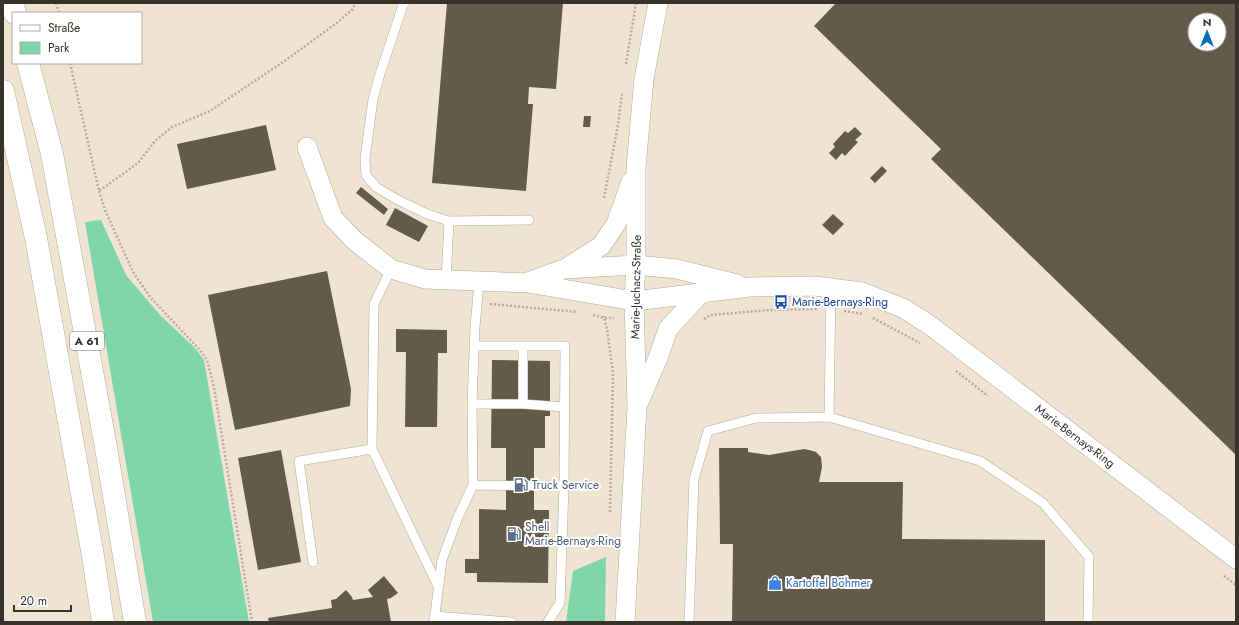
<svg xmlns="http://www.w3.org/2000/svg" width="1239" height="625" font-family="Jost,sans-serif">
<rect width="100%" height="100%" fill="#efe4d1"/>
<path fill="#7fd6ab" d="M101 220 126 275 160 315 195 348 204 360 249 622H153L85 222Z
M606 557 605 622H566L573 571Z"/>
<path fill="#645a49" fill-rule="evenodd" d="M447 3H563L556 89 529 87 528 104H533L526 191 432 183Z
M836 3H1236V455L931 159 941 149 814 26ZM1195 20H1219V44H1195Z
M584 116H591L590 127H583Z
M266 125 276 170 187 189 177 144Z
M855 127 862 134 855 140 858 142 845 156 842 153 836 160 829 153 835 147 833 144 845 131 848 133Z
M882 166 887 171 875 183 870 178Z
M361 187 388 209 384 215 356 193Z
M395 208 428 226 419 242 386 225Z
M833 214 844 224 833 235 822 225Z
M327 271 351 389 350 406 235 430 208 295Z
M396 329 447 330V353H438L437 427H405L406 352H396Z
M492 360 550 361V416H545V448H534V510H549L548 583 477 582V573H465V559H479V509L506 510V448H491Z
M719 448H748V452L769 455 804 449 809 450 816 452 821 457 822 467 819 482H903L902 539 1045 540V622H732L733 544H720Z
M281 450 301 562 258 570 238 458Z
M384 576 398 593 391 598 387 599 391 622H269L268 618 332 608 331 600 336 599 346 590 352 597 353 600 373 597 368 590Z"/>
<g fill="none" stroke-linecap="round" stroke-linejoin="round">
<defs>
<path id="service" d="M405 3 403 5 380 74 373 99 365 159 366 175 376 187 396 199 427 214 449 221 529 220
M391 269 374 304 372 449 438 586
M446 280 449 221
M474 346H565L564 486 560 603 548 622
M472 404H523L564 407
M523 404V346
M829 417 831 288
M473 485 564 486
M313 562 299 461 372 449
M434 616 511 622
M434 622 442 560 458 517 473 485 472 404 475 327 479 282
M689 622 694 479 708 431 756 418 829 417 980 461 1043 503 1089 557 1088 622"/>
<path id="minor" d="M307 147 333 218 355 241 391 269 425 279 528 283 634 301 750 287 815 286 862 292 903 308 931 326 1236 559
M566 268 601 246 616 224 631 182
M528 282 564 269 636 265 677 269 737 284
M639 402 658 358 668 329 700 294
M625 622 637 407 634 301 636 265V167L644 79 658 3"/>
<path id="motorway" d="M12 3 15 13
M28 63 52 154 105 442 135 622
M3 91 36 238 93 556 103 622"/>
</defs>
<use href="#service" stroke="#b6ab98" stroke-width="10"/>
<use href="#minor" stroke="#b6ab98" stroke-width="20"/>
<use href="#motorway" stroke="#b6ab98" stroke-width="23"/>
<path stroke="#b6ad9d" stroke-width="2.5" stroke-dasharray="2 2" stroke-linecap="butt" d="M56 3 59 13
M70 63 99 191 138 163 155 141 172 127 210 111 286 60 338 22 353 9 355 3
M626 64 636 3
M99 191 105 210 133 272 150 297 199 349 207 360 214 387 252 622
M604 198 618 125 622 94
M490 304 578 312
M844 311 863 314
M593 315 604 318V316
M873 318 920 343
M704 319 710 315 769 310 818 309
M956 371 988 396
M610 512 613 373 607 329 604 318H614
M1224 576 1236 585"/>
<use href="#service" stroke="#fff" stroke-width="9"/>
<use href="#minor" stroke="#fff" stroke-width="19"/>
<use href="#motorway" stroke="#fff" stroke-width="22"/>
</g>
<defs>
<symbol id="bus-bare" viewBox="-9 -9 18 18"><path d="M-5-6H5V4H4V6H2V4H-2V6H-4V4H-5ZM-3.5-4V0h7V-4ZM-3.5 1.2v1.5H-2V1.2ZM2 1.2v1.5H3.5V1.2Z" fill="#1a4fb4" stroke="#fff" stroke-width="2.5" paint-order="stroke"/></symbol>
<symbol id="fuel-bare" viewBox="-9 -9 18 18"><path d="M-5.5-6h7V0h2V4h1.3V-2.5L3-4.5l.8-.8L6-3V5H2.5V1h-1V6h-7ZM-4.2-4.7v3.2H.2V-4.7Z" fill="#5c6f8a" stroke="#fff" stroke-width="2.5" paint-order="stroke"/></symbol>
<symbol id="shop-bare" viewBox="-9 -9 18 18"><path d="M-5-2.5h2.3a2.7 3.5 0 0 1 5.4 0H5L5.5 6h-11ZM-1.5-2.5h3a1.5 2.3 0 0 0-3 0Z" fill="#3f7fe0" stroke="#fff" stroke-width="2.5" paint-order="stroke"/></symbol>
</defs>
<g fill-rule="evenodd">
<use href="#bus-bare" x="771" y="292" width="20" height="20"/>
<use href="#fuel-bare" x="511" y="475" width="20" height="20"/>
<use href="#fuel-bare" x="504" y="524" width="20" height="20"/>
<use href="#shop-bare" x="765" y="573" width="20" height="20"/>
</g>
<g text-anchor="middle" dominant-baseline="central" stroke-width="4" stroke-linejoin="round" paint-order="stroke">
<rect fill="#fff" stroke="#73706b" stroke-width="1" x="70" y="332" width="34" height="18" rx="3"/>
<g font-size="11" font-weight="bold" fill="#37322b">
<text x="87" y="341">A 61</text>
</g>
<g font-size="12" fill="#37322b" stroke="#fff">
<text transform="translate(636 287) rotate(-89)">Marie-Juchacz-Straße</text>
<text transform="translate(1075 436) rotate(37)">Marie-Bernays-Ring</text>
</g>
<g font-size="12" fill="#164399" stroke="#fff" text-anchor="start">
<text x="792" y="302">Marie-Bernays-Ring</text>
</g>
<g font-size="12" fill="#4e5e75" stroke="#fff" text-anchor="start">
<text x="532" y="485">Truck Service</text>
<text x="525" y="527">Shell<tspan x="525" dy="14">Marie-Bernays-Ring</tspan></text>
</g>
<g font-size="12" fill="#366cbe" stroke="#fff" text-anchor="start">
<text x="786" y="583">Kartoffel Böhmer</text>
</g>
</g>
<rect width="1239" height="625" fill="none" stroke="#37322b" stroke-width="8"/>
<rect x="12" y="12" width="130" height="52" fill="#ffffff" stroke="#afadaa"/>
<rect x="20" y="25" width="20" height="6" fill="#ffffff" stroke="#afadaa"/>
<text x="48" y="32" font-size="12" fill="#37322b">Straße</text>
<rect x="20" y="42" width="20" height="12" fill="#7fd6ab" stroke="#afadaa"/>
<text x="48" y="52" font-size="12" fill="#37322b">Park</text>
<g transform="translate(1207 32)"><circle r="19" fill="#ffffff" stroke="#afadaa"/>
<path d="M0-3L7 15L0 10L-7 15Z" fill="#006fba"/>
<text y="-6" font-size="11" font-weight="bold" text-anchor="middle" fill="#37322b">N</text>
</g>
<path d="M14 605v6h57v-6" fill="none" stroke="#37322b" stroke-width="2"/>
<text x="20" y="605" font-size="12" fill="#37322b" stroke="#ffffff" stroke-width="3" paint-order="stroke">20 m</text>
</svg>
